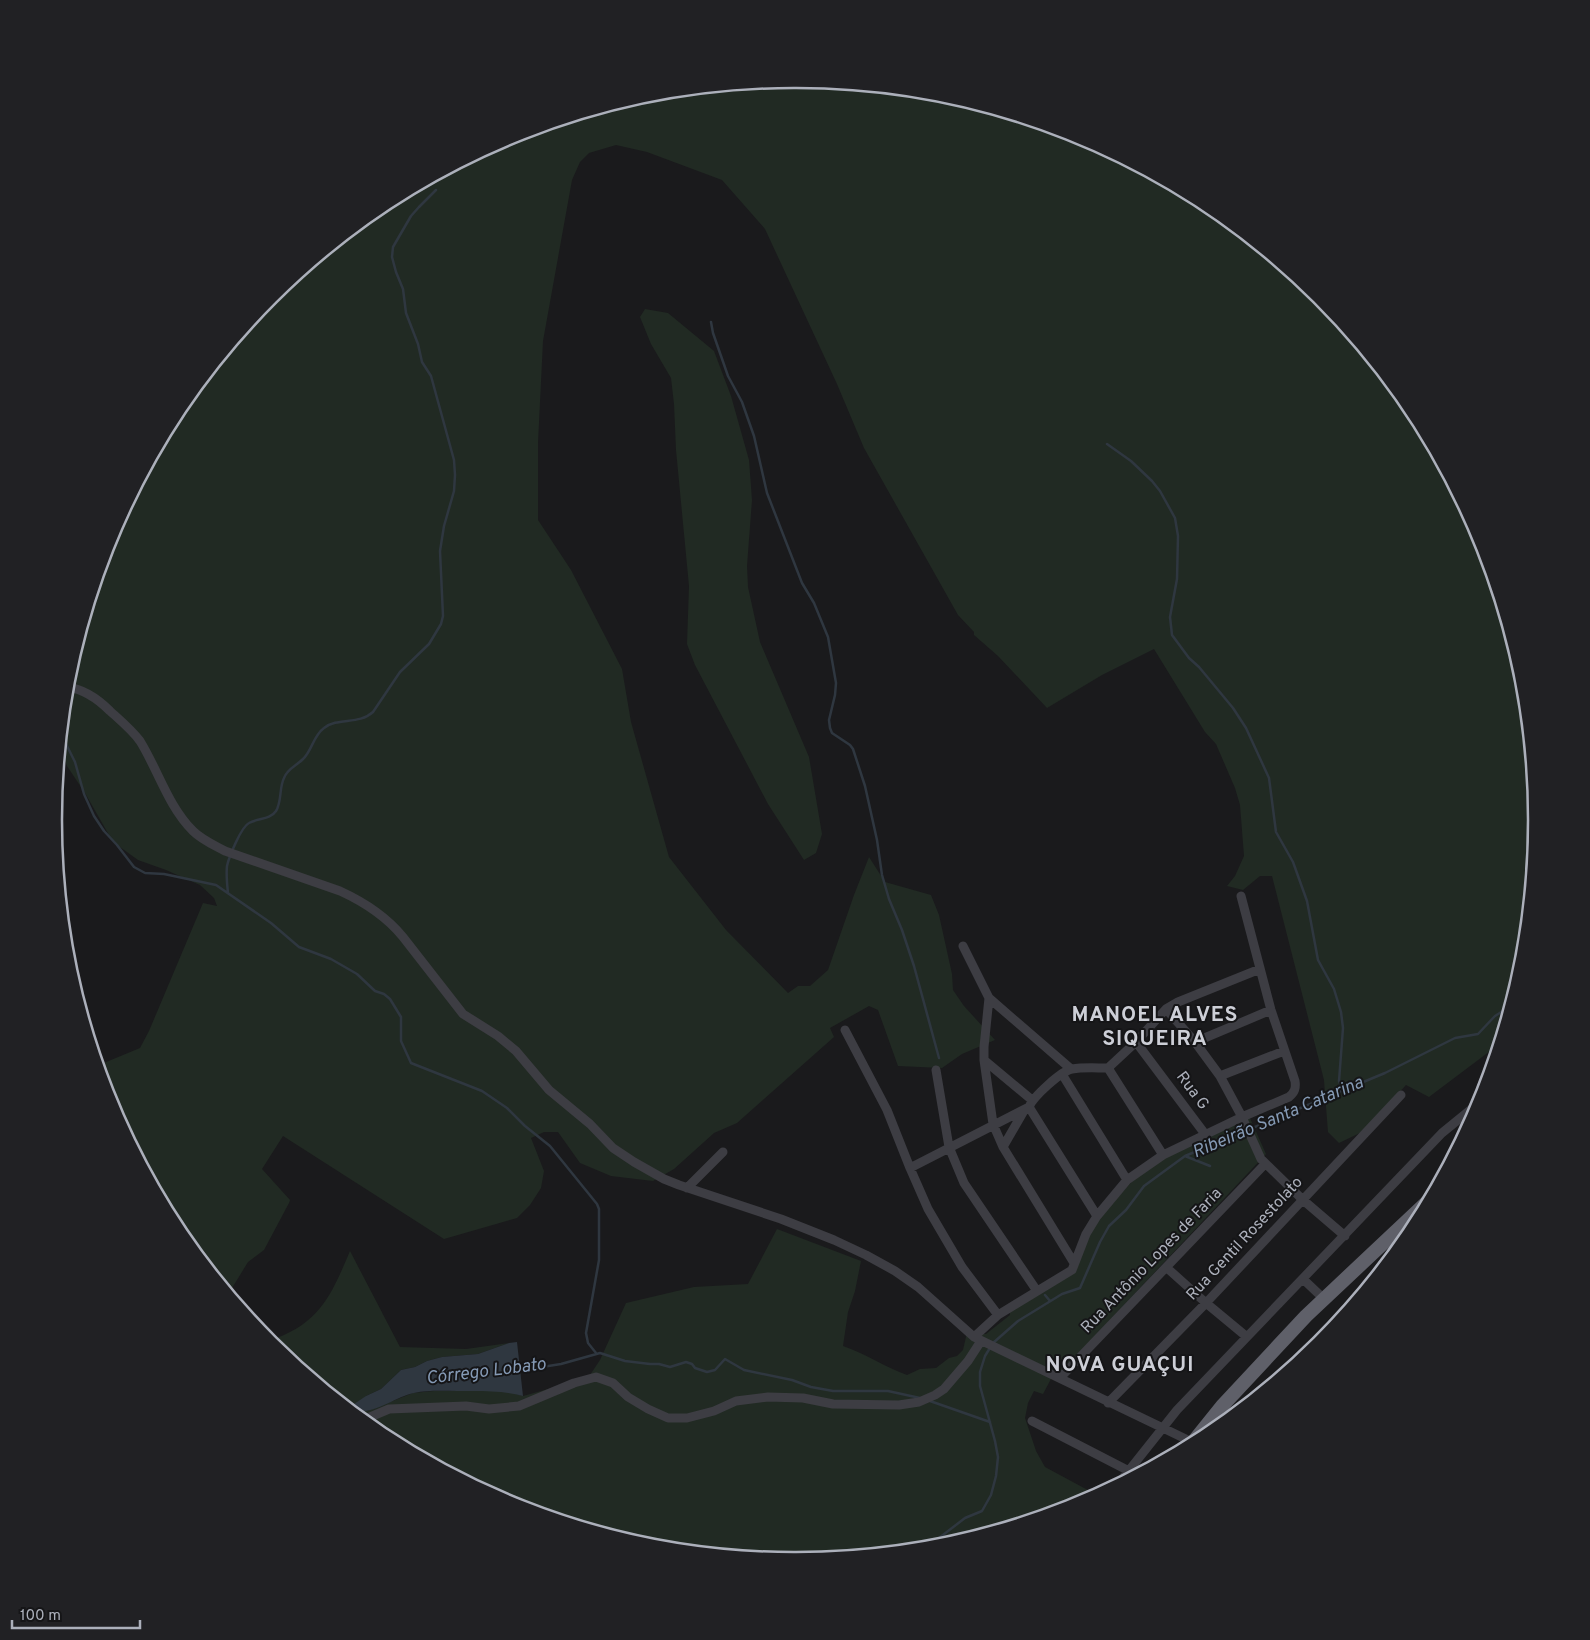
<svg xmlns="http://www.w3.org/2000/svg" width="1590" height="1640" font-family="Overpass,sans-serif">
<rect width="100%" height="100%" fill="#1a1a1c"/>
<path fill="#212a23" d="M795 79 940 93 1079 135 1207 204 1319 296 1411 408 1480 537 1522 676 1536 820 1522 965 1498 1045 1429 1097 1406 1085 1364 1131 1339 1143 1328 1132 1324 1080 1272 876H1260L1243 890 1227 886 1235 876 1244 856 1240 805 1235 788 1216 744 1205 732 1154 649 1102 675 1047 708 998 656 974 635V632L958 615 864 448 837 384 765 229 722 180 647 152 616 145 589 153 580 162 572 180 543 341 538 443V520L571 570 622 669 631 722 669 857 726 930 788 993 798 986H810L828 970 854 895 869 857 885 882 931 895 939 915 952 974 953 990 964 1006 995 1040 962 1054 942 1068 898 1066 878 1010 869 1006 830 1028 834 1037 737 1123 714 1133 674 1169 653 1181 611 1176 580 1163 558 1132H544L531 1138 544 1171 541 1188 530 1205 517 1218 444 1239 283 1136 262 1169 290 1200 289 1203 264 1250 248 1262 229 1293 179 1232 110 1103 99 1065 140 1048 149 1031 203 903 217 906 214 898 200 885 166 870 138 860 113 842 85 793 67 766 61 751 68 675 110 536 179 408 271 296 383 204 512 135 651 93Z
M645 309 668 313 714 351 731 396 749 460 752 500 747 566 748 587 760 642 809 757 822 834 816 853 804 860 768 804 695 665 687 644 689 586 676 450 674 404 671 378 651 344 640 317Z
M1249 1116 1266 1154 1075 1357 1064 1369 1052 1377 1043 1394 1034 1391 1028 1403 1025 1418 1036 1451 1045 1467 1097 1495 1078 1505 939 1547 795 1561 650 1547 511 1505 383 1436 268 1341C319 1325 331 1296 350 1251L400 1347 466 1349 509 1343 478 1354 442 1357 427 1361 415 1367 401 1370 381 1389 366 1396 367 1411 413 1393 434 1391H506L523 1396 588 1378 600 1360 626 1303 694 1287 748 1284 777 1229 861 1261 855 1291 848 1312 843 1346C866 1354 885 1367 907 1375L920 1369 936 1368 949 1358 957 1356 963 1350 966 1337 968 1332 986 1334 1010 1315V1311L1075 1270 1093 1228 1107 1209 1136 1177 1156 1162Z"/>
<path fill="#2f3740" d="M517 1342 523 1396C501 1390 479 1391 457 1391 443 1391 428 1390 414 1393 394 1397 372 1417 351 1410V1406L366 1396 381 1389 401 1370 415 1367 427 1361 442 1357 478 1354 509 1343Z"/>
<g fill="none" stroke-linecap="round" stroke-linejoin="round">
<path stroke="#2f3740" stroke-width="2.5" d="M711 322 713 333 728 376 742 402 754 436 767 493 802 583 814 603 828 637 836 683 835 695 829 720 830 728 832 733 850 745 853 749 865 786 877 840 882 875 889 899 902 930 914 966 939 1058
M1107 444 1131 461 1152 481 1160 491 1175 518 1178 536 1177 579 1170 617 1172 635 1189 658 1199 667 1233 708 1246 728 1269 778 1276 832 1293 862 1307 901 1318 960 1334 989 1341 1012 1343 1028 1339 1081 1343 1091
M62 736 75 762 84 794 94 816 104 831 117 845 134 867 145 873 164 874 216 885 271 923 299 947 331 959 357 974 375 991 384 994 390 999 401 1017V1041L411 1063 482 1091 507 1108 525 1126 550 1146 597 1204 599 1209V1260L586 1333 588 1343 596 1353
M228 893C227 884 226 875 227 866 229 857 241 827 249 823 258 818 270 820 276 811 282 801 279 788 284 778 287 769 296 766 303 759 312 751 313 736 324 728 338 717 359 725 373 712L400 672 429 644 441 624 443 616 440 551 444 526 454 491 455 475 454 460 431 376 422 362 418 344 406 313 403 289 396 272 392 257 393 247 411 216 419 207 436 190
M1185 1156 1210 1166
M1389 1252 1393 1254
M1045 1295 1050 1301
M517 1371 561 1364 600 1353 625 1361 650 1364H659L670 1367 686 1362 692 1364 695 1368 707 1372 715 1370 725 1359 744 1370 792 1380 811 1387 833 1391H888L920 1398
M930 1401 990 1422
M926 1548 965 1518 982 1511 991 1495 996 1476 998 1457 995 1441 980 1386V1372L985 1356 993 1343 1018 1321 1062 1294 1080 1288 1100 1242 1109 1226 1126 1210 1144 1186 1185 1156 1385 1073 1455 1038 1478 1034 1495 1016 1509 1007"/>
<path stroke="#3d3d43" stroke-width="9" d="M67 687C83 689 99 700 110 711 120 720 132 730 140 741 158 770 168 806 193 831 202 840 214 845 225 851L340 891C364 902 386 916 403 937L463 1014 498 1036 516 1051 549 1090 590 1124 613 1148 634 1162 664 1179 679 1185 781 1219 834 1240 866 1255 895 1271 918 1287 974 1337 1192 1442
M963 946 989 998 1071 1069
M989 998 984 1047V1060L993 1124 1003 1147 1074 1263
M1166 1009 1195 1042 1220 1076 1242 1117 1261 1159 1303 1200 1345 1236
M845 1030 887 1110 910 1168 928 1209 962 1267 998 1315
M1136 1042 1205 1134
M1195 1042 1271 1010
M984 1060 1032 1100
M1108 1068 1163 1155
M936 1070 949 1147 964 1183 1037 1291
M1062 1074 1127 1180
M1220 1076 1284 1051
M1029 1107 1097 1216
M1003 1147 1025 1109
M910 1168 1029 1107C1033 1097 1061 1071 1072 1069 1083 1067 1096 1068 1108 1068L1136 1042 1166 1009 1178 1002 1260 969
M687 1188 723 1152
M1167 1268 1206 1303 1247 1337
M1303 1279 1324 1299
M974 1337 998 1315 1072 1270 1086 1234 1097 1216 1127 1180 1163 1155 1242 1117 1289 1097C1295 1092 1296 1088 1295 1081L1271 1010 1241 896
M1060 1378 1265 1164
M1108 1403 1206 1303 1401 1095
M363 1420 389 1409 466 1406 489 1409 519 1406 574 1383 596 1377 613 1383 628 1397 648 1409 668 1418H687L714 1411 736 1401 768 1397 803 1398 833 1404 899 1405 919 1402 935 1395 944 1389 968 1361 981 1341
M1032 1421 1129 1471
M1119 1483 1177 1410 1442 1133 1480 1102"/>
<path stroke="#5f6069" stroke-width="14" d="M1190 1446 1223 1405 1306 1316 1427 1202"/>
</g>
<g text-anchor="middle" dominant-baseline="central" stroke-width="4" stroke-linejoin="round" paint-order="stroke">
<g font-size="16" fill="#acb0bb" stroke="#151517">
<text transform="translate(1192 1091) rotate(53)">Rua G</text>
<text transform="translate(1245 1239) rotate(-47)">Rua Gentil Rosestolato</text>
<text transform="translate(1152 1261) rotate(-46)">Rua Antônio Lopes de Faria</text>
</g>
<g font-size="18" font-style="italic" fill="#859ab5" stroke="#151517">
<text transform="translate(1278 1118) rotate(-23)">Ribeirão Santa Catarina</text>
<text transform="translate(486 1372) rotate(-7)">Córrego Lobato</text>
</g>
<g font-size="21" font-weight="bold" letter-spacing="1" fill="#cdcfd7" stroke="#151517">
<text x="1155" y="1015">MANOEL ALVES<tspan x="1155" dy="24">SIQUEIRA</tspan></text>
<text x="1120" y="1365">NOVA GUAÇUI</text>
</g>
</g>
<path d="M0 0H1590V1640H0ZM794 88H796A732 732 0 0 1 1528 820V820A732 732 0 0 1 796 1552H794A732 732 0 0 1 62 820V820A732 732 0 0 1 794 88Z" fill="#212124" fill-rule="evenodd"/>
<path fill="none" stroke="#acb0bb" stroke-width="2.5" d="M794 88H796A732 732 0 0 1 1528 820V820A732 732 0 0 1 796 1552H794A732 732 0 0 1 62 820V820A732 732 0 0 1 794 88Z"/>
<path d="M12 1620v8h128v-8" fill="none" stroke="#acb0bb" stroke-width="2.5"/>
<text x="20" y="1620" font-size="15" fill="#acb0bb" stroke="#151517" stroke-width="4" paint-order="stroke">100 m</text>
</svg>
